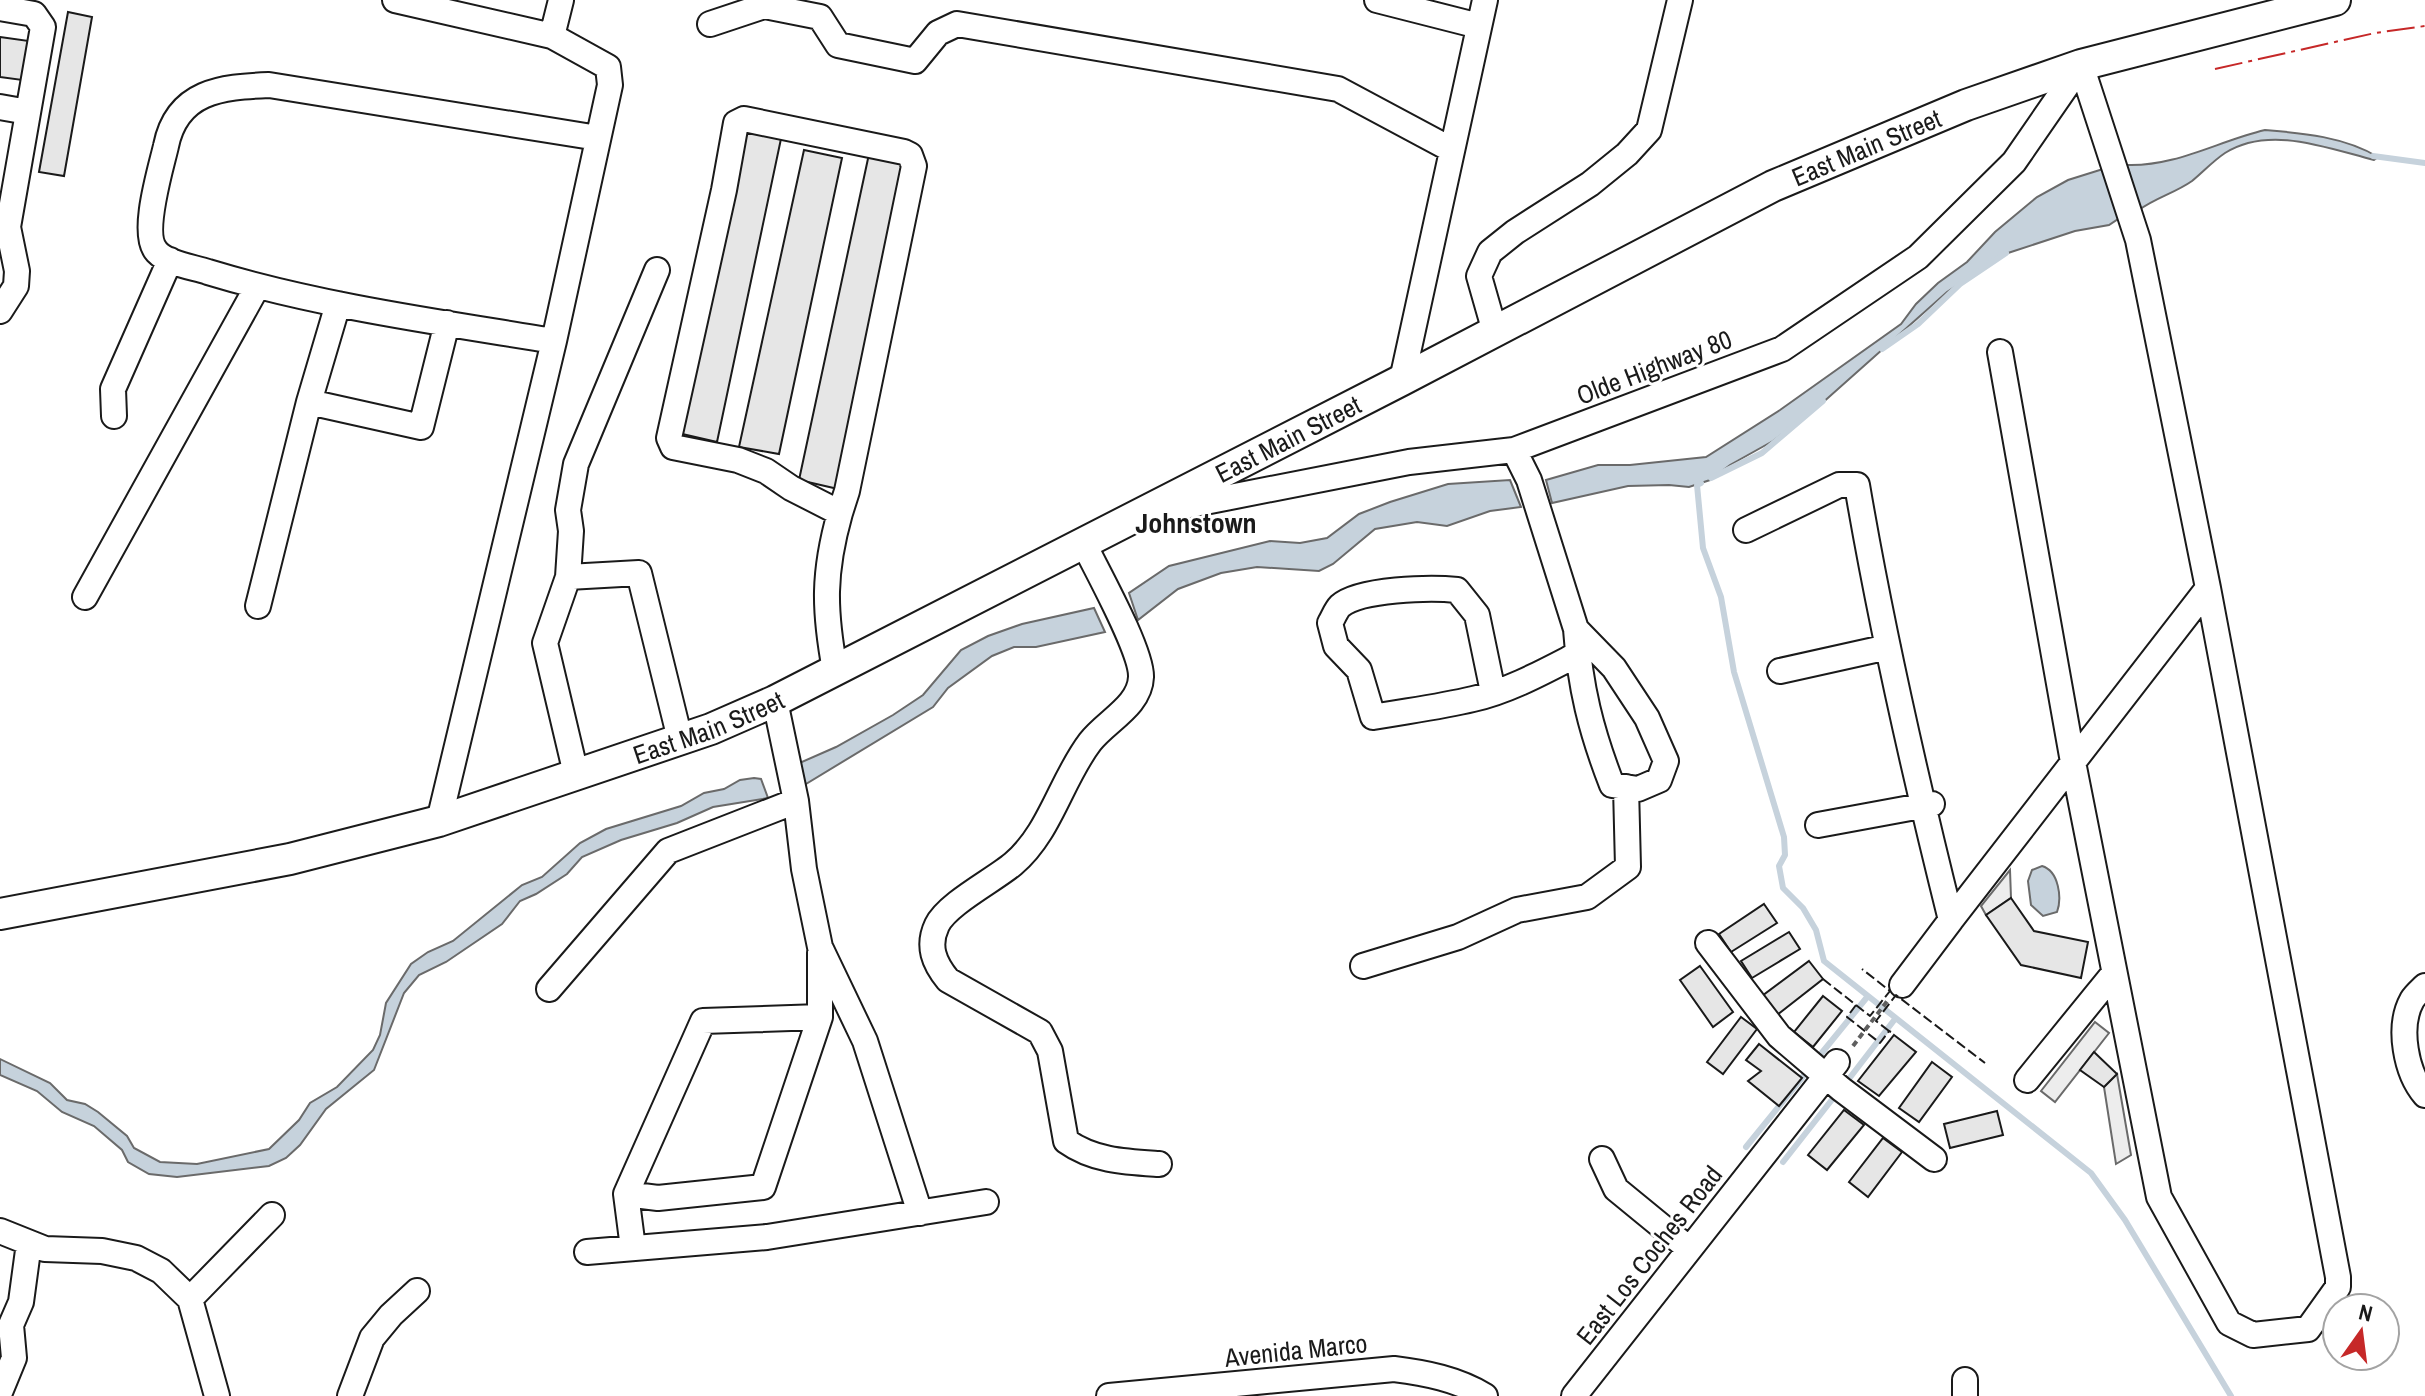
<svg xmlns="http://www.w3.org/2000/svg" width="2425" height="1396" font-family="'Archivo Narrow',sans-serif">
<rect width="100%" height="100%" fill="#fff"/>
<path fill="#ededed" stroke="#6a6a6a" stroke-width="2" d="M2010 870 2011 898 1986 915 1981 906Z
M2095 1022 2109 1033 2055 1102 2041 1091Z
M2117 1074 2131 1155 2116 1164 2104 1087Z"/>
<path fill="#c6d2dc" stroke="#6a6a6a" stroke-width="2" d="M2265 130C2303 133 2345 137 2378 157L2374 160C2327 148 2269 125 2225 153 2213 161 2203 172 2192 181 2175 193 2155 198 2139 210L2126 165C2176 167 2218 141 2265 130Z
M2103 169 2121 217 2109 225 2075 231 2005 254 1947 292 1820 405 1773 441 1730 465 1710 480 1689 487 1669 485 1628 486 1552 503 1546 480 1598 465H1630L1706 457 1780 410 1901 324 1916 304 1938 283 1967 262 1995 232 2037 197 2068 180Z
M1510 480 1521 507 1490 511 1447 526 1417 522 1375 529 1333 564 1319 571 1257 567 1221 573 1178 589 1138 620 1129 593 1169 566 1270 541 1300 543 1327 538 1359 514 1390 502 1448 484Z
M1094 608 1105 632 1036 647H1014L992 656 948 688 933 707 801 787 795 765 836 747 893 715 923 695 961 650 988 636 1022 624Z
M754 778 761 779 768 798 713 807 677 823 621 840 582 857 567 874 536 894 520 901 502 924 446 962 419 975 404 993 374 1070 326 1109 300 1145 286 1158 269 1166 177 1177 149 1174 128 1162 122 1150 94 1126 62 1112 37 1091 0 1075V1059L50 1083 67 1100 85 1104 98 1112 127 1136 134 1148 160 1162 197 1164 269 1149 299 1120 310 1103 337 1087 373 1050 380 1035 386 1003 411 964 428 952 453 941 522 885 542 877 580 843 606 829 681 806 704 793 724 789 740 780Z
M2042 866C2059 871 2062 898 2057 912L2043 916 2031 905 2028 881 2032 870Z"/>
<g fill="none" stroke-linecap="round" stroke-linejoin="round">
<path stroke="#c6d2dc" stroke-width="6" d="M2373 156 2425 163
M1882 349 1918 324 1960 284 2006 253
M1711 478 1762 453 1823 401
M1701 483 1697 485 1703 548 1721 597 1734 672 1784 837 1785 855 1779 866 1783 888 1803 908 1816 930 1824 961 2091 1173 2125 1220 2231 1396
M1816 1060 1868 996
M1845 1084 1895 1019
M1746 1147 1809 1069
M1783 1162 1838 1092"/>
</g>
<path fill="#e6e6e6" stroke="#1a1a1a" stroke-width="2" d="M68 12 92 17 64 176 39 172Z
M0 37 29 41 22 80 0 77Z
M743 127 782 134 717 442 678 433Z
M804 150 842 158 779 454 739 447Z
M869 154 908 161 838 489 799 480Z
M2011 898 2034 931 2088 942 2081 978 2021 965 1986 915Z
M1764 904 1777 923 1731 952 1719 934Z
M1789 932 1800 949 1752 978 1741 961Z
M1809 961 1823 979 1777 1015 1762 996Z
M1700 966 1733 1012 1713 1027 1680 980Z
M1823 996 1842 1011 1813 1047 1794 1032Z
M1741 1017 1757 1029 1723 1074 1707 1062Z
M1894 1035 1916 1052 1879 1096 1858 1081Z
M1759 1044 1802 1078 1779 1106 1748 1081 1761 1071 1746 1060Z
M2094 1052 2117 1074 2104 1087 2080 1070Z
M1932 1062 1952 1077 1919 1122 1899 1108Z
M1844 1110 1864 1125 1827 1170 1808 1155Z
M1997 1111 2003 1135 1950 1148 1944 1124Z
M1883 1138 1902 1152 1868 1197 1849 1182Z"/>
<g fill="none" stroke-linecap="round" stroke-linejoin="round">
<defs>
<path id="minor" d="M395 0 552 36 608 67 610 85 554 341 439 821
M1377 0 1479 26
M0 8 34 14 43 27 8 227 17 271 16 286 0 311
M710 24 764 6 820 17 838 45 915 61 938 33 957 24 1338 89 1452 150
M552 36 561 0
M0 107 28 112
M1495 332 1479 276 1490 252 1515 232 1590 184 1627 154 1649 130 1680 0
M554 341C438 322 320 306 208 272 193 267 168 264 157 252 140 235 161 168 166 146 177 91 221 87 269 85L598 138
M2000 352 2073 762 2159 1197 2229 1323 2253 1335 2308 1329 2338 1287V1277L2208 588
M1402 380 1485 0
M309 402 421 427 447 323
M114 416 113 389 170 260
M1514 450 1529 480 1576 629 1614 668 1647 718 1666 761 1659 780 1638 789 1612 785C1591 731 1580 687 1576 629
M1159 511 1409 462 1514 450 1782 349 1918 257 2014 162 2081 65
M1746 530 1839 485H1857C1882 632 1915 776 1951 920L1902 985
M1084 544C1097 571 1142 651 1141 677 1140 706 1106 721 1090 742 1061 780 1050 833 1013 864 994 880 947 904 937 925 927 946 934 963 948 980L1040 1032 1050 1051 1066 1141C1094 1161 1126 1162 1159 1164
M568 577 571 531 568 510 576 464 657 270
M85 597 257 287
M258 606 309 402 338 304
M835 670C824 610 823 573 840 513L791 488 766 471 738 460 673 447 669 438 724 190 736 123 744 119 904 152 910 155 914 166 847 491 840 513
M1780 671 1888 647
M1493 692 1477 615 1457 590C1431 587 1359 589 1340 606 1336 610 1333 618 1330 623L1336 646 1359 670 1373 717C1406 711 1440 707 1473 699 1509 691 1545 671 1578 654
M775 701 796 801 804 869 820 947 865 1041 920 1213
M576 774 545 643 568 577 639 573 680 739
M1818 825 1932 804
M1951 920 2208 588 2138 240 2081 65
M1708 943 1779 1036 1841 1089 1934 1159
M1363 966 1458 937 1517 910 1587 897 1628 867 1626 787
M2425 986C2421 990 2415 995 2412 1000 2397 1027 2406 1073 2425 1095
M549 989 668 851 796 801
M2027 1080 2114 973
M1602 1159 1616 1189 1688 1248
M626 1194 658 1198 763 1187 820 1017
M0 1231 45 1249 102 1251 136 1258 161 1271 190 1299 217 1396
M633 1248 626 1194 703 1021 820 1017V953
M587 1252 767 1237 986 1202
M190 1299 272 1215
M1965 1380V1396
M0 1392 14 1358 11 1325 21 1302 29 1243
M350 1396 372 1338 391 1315 417 1291
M1109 1396 1394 1369C1426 1373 1457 1379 1485 1396
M1574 1396 1837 1062"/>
<g id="major">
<path id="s1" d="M0 914 290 859 439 821 711 729 775 701 1402 380 1773 186 1966 105 2081 65 2335 0"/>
</g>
</defs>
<use href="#minor" stroke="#1a1a1a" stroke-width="28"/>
<use href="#major" stroke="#1a1a1a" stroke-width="34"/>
<path stroke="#5f5f5f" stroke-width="4" stroke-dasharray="6 4" stroke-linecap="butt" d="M1853 1046 1888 1000"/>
<use href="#minor" stroke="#fff" stroke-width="24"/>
<use href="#major" stroke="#fff" stroke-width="30"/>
<path stroke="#1a1a1a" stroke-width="2" stroke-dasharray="10 4" stroke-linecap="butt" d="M1823 979 1856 1005 1847 1017 1880 1043 1889 1031 1891 1032
M1856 1005 1870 1016 1890 991 1862 969
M1889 1031 1876 1021 1896 995 1985 1063"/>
<path stroke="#c62828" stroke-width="2" stroke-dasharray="28 6 4 6" stroke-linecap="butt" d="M2215 69 2375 33 2425 26"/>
</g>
<g text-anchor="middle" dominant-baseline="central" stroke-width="6" stroke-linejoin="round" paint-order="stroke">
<g font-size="26" fill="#1a1a1a" stroke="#fff">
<text stroke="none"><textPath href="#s1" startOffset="2030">East Main Street</textPath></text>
<text transform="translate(1654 367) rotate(-21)">Olde Highway 80</text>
<text stroke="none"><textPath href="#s1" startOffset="1382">East Main Street</textPath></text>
<text stroke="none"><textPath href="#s1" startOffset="734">East Main Street</textPath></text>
<text transform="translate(1649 1255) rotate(-52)">East Los Coches Road</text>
<text transform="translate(1296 1350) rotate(-6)">Avenida Marco</text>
</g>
<g font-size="28" font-weight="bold" fill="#1a1a1a" stroke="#fff">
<text x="1196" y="523">Johnstown</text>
</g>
</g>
<g transform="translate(2361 1332) rotate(14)"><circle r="38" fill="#ffffff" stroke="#a3a3a3" stroke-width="2"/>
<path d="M0-6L14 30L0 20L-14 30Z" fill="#c62828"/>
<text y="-12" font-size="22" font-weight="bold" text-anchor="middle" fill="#1a1a1a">N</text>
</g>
</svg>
